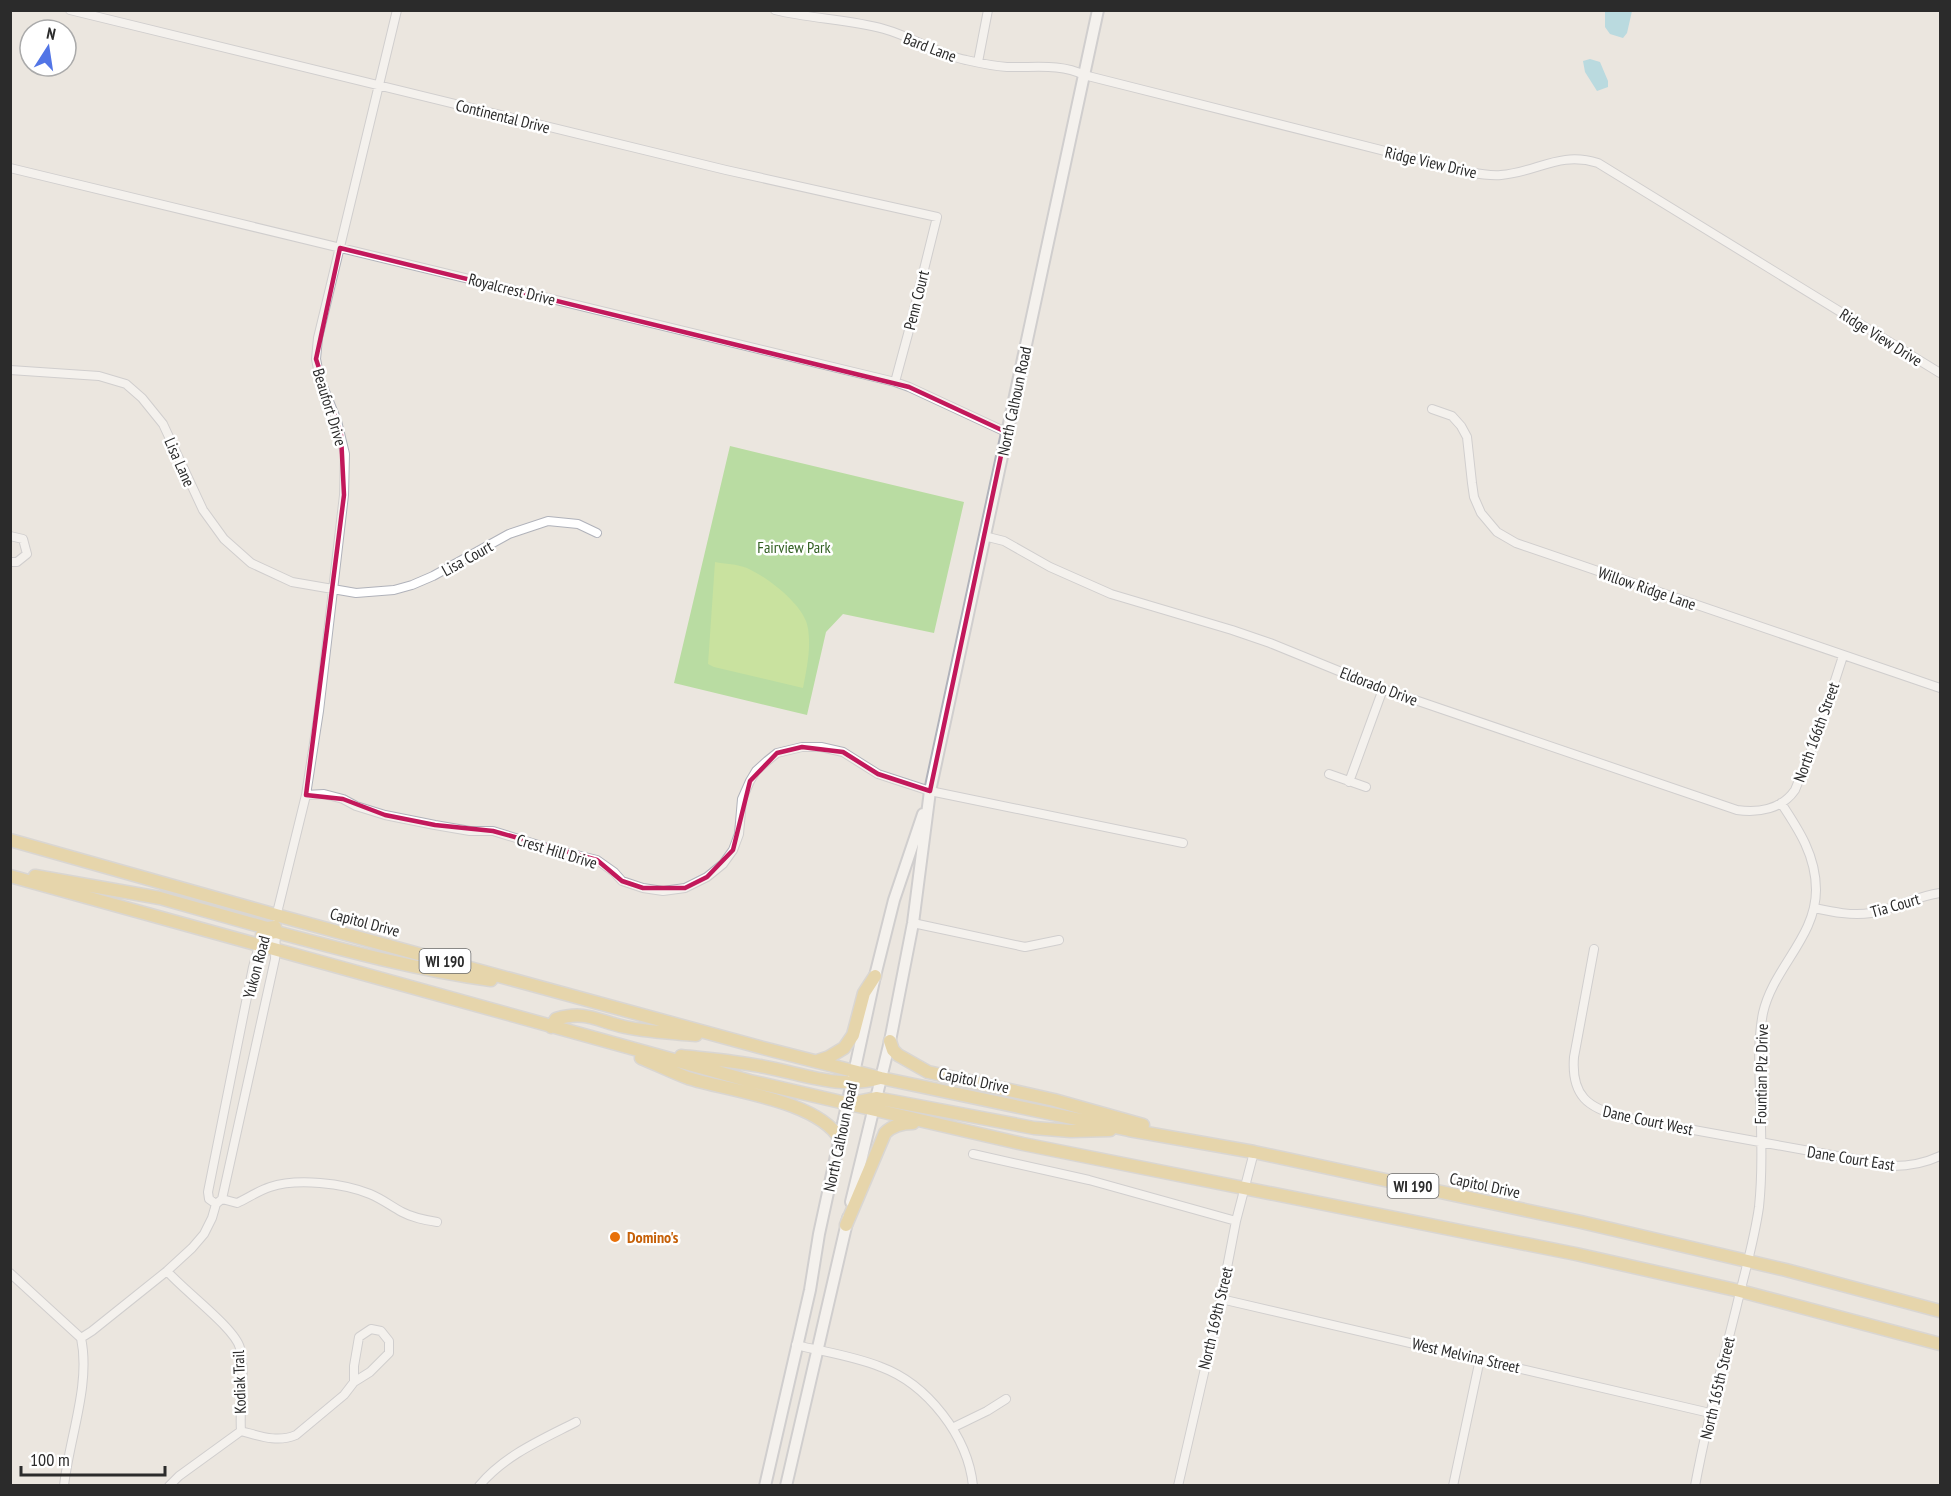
<svg xmlns="http://www.w3.org/2000/svg" width="1951" height="1496" font-family="'PT Sans Narrow',sans-serif">
<rect width="100%" height="100%" fill="#ebe6df"/>
<path fill="#b9dca2" d="M730 446 964 502 934 633 843 614 826 632 807 715 674 683Z"/>
<path fill="#c9e29f" d="M715 562C725 564 737 564 747 568 767 577 801 603 807 624 812 644 807 668 803 688L714 667 708 664Z"/>
<path fill="#7ecce1" d="M1605 11H1632L1627 33 1623 38 1610 34 1605 27Z
M1590 59 1600 62 1608 81V87L1597 91 1585 72 1583 61Z"/>
<g fill="none" stroke-linecap="round" stroke-linejoin="round">
<defs>
<path id="street" d="M70 10 726 170 937 217 908 334 895 382
M775 10C811 19 849 19 884 29 913 37 937 54 966 60 979 63 993 66 1007 67 1033 68 1060 63 1084 75L1468 172C1479 174 1490 176 1501 175 1538 172 1559 151 1598 163L1940 373
M978 62 988 10
M10 168 895 382 909 387 1006 432
M10 370 99 376 126 384 142 398 163 424 203 510 224 539 251 563 292 582 356 593 394 590 412 585 433 576 509 534 548 521 578 524 597 533
M1432 409 1452 416 1461 426 1467 437 1472 483 1474 497 1481 513 1497 532 1516 543 1940 688
M10 536 23 539 27 554 17 562H10
M984 536 1004 541 1050 567 1111 594 1232 630 1270 643 1383 689 1737 810C1759 813 1782 809 1795 790L1818 733 1843 656
M1329 774 1366 787
M1349 782 1383 689
M306 795 324 794 343 799 356 806 385 815 435 825 470 831H493L548 848 597 860 614 872 622 881 643 888 663 891 685 888 707 877 723 864 733 850 739 834 742 799 750 781 756 771 767 761 777 753 802 747H821L843 752 878 774 930 791 1183 843
M1814 908C1833 912 1852 916 1871 913 1895 909 1916 896 1940 893
M276 917 306 795 319 711 344 495 345 454 337 421 320 379 316 359 318 338 397 10
M913 923 1025 947 1059 940
M1594 949 1574 1057C1571 1096 1588 1108 1622 1117L1893 1166C1910 1166 1925 1163 1940 1156
M973 1154 1089 1180 1236 1221
M222 1199 237 1203C248 1198 258 1191 270 1187 297 1178 343 1183 370 1194 382 1199 391 1206 402 1212 413 1218 425 1220 437 1222
M216 1204 209 1199 208 1192 253 967 260 942
M167 1271C183 1290 235 1328 240 1348 246 1373 239 1404 241 1431
M10 1273 81 1338
M1221 1299 1710 1413
M371 1329 381 1331 389 1341V1353L370 1372 354 1382V1366L359 1337Z
M81 1338 92 1331 167 1271 192 1248 204 1234 212 1218 216 1204 222 1199 275 959 276 929
M796 1345C825 1352 854 1356 881 1367 927 1384 968 1436 973 1486
M952 1428 987 1411 1006 1399
M241 1431C260 1436 277 1443 296 1435L344 1395 354 1382
M64 1486C69 1439 91 1384 81 1338
M169 1486 179 1476 241 1431
M479 1486C505 1455 541 1440 576 1422
M1178 1486 1221 1299 1236 1221 1254 1152
M1453 1486 1480 1359
M1695 1486C1706 1426 1721 1368 1736 1309 1744 1275 1754 1242 1759 1207 1763 1169 1761 1128 1760 1090 1759 1065 1758 1038 1763 1013 1773 968 1816 937 1816 890 1816 856 1799 830 1781 803"/>
<path id="secondary" d="M851 1202 890 1041 913 923 930 791 1098 10
M765 1486 810 1290 819 1234 875 976 894 900 923 814
M786 1486 848 1218"/>
<path id="primary" d="M10 840 276 915 763 1048 881 1078 1129 1130 1254 1152 1581 1222 1786 1270 1940 1311
M10 876 750 1081 1023 1144 1576 1254 1740 1291 1940 1344
M35 876 160 898 267 928 275 927
M262 935 276 932C347 951 418 970 491 980
M551 1027 556 1019C586 1010 597 1021 625 1027 649 1032 672 1033 696 1035
M890 1041 893 1050 898 1055 928 1072 1054 1100 1143 1125
M681 1056C708 1059 734 1061 760 1066 802 1073 837 1090 880 1078
M641 1058C656 1064 672 1072 688 1078 729 1091 817 1100 840 1139
M817 1061 829 1057 844 1048 853 1035 864 993 875 976
M852 1103 876 1098 1034 1128 1071 1131 1110 1130
M846 1225 885 1133C893 1125 902 1123 913 1123"/>
</defs>
<use href="#street" stroke="#b0b2ba" stroke-width="10"/>
<use href="#secondary" stroke="#b0b2ba" stroke-width="14"/>
<use href="#primary" stroke="#c4c4c4" stroke-width="15"/>
<use href="#street" stroke="#fff" stroke-width="8"/>
<use href="#secondary" stroke="#fff" stroke-width="10"/>
<use href="#primary" stroke="#e1c16e" stroke-width="12"/>
</g>
<path d="M0 0H1951V1496H0ZM340 248 909 387 1006 432 930 791 878 774 843 752 802 747 777 753 750 781 733 850 707 877 685 888H643L622 881 597 860 493 831 435 825 385 815 343 799 306 795 344 495 341 435 316 359Z" fill="#ebe6df" fill-opacity=".55" fill-rule="evenodd"/>
<path fill="none" stroke="#c2185b" stroke-width="4.5" stroke-linejoin="round" d="M340 248 909 387 1006 432 930 791 878 774 843 752 802 747 777 753 750 781 733 850 707 877 685 888H643L622 881 597 860 493 831 435 825 385 815 343 799 306 795 344 495 341 435 316 359Z"/>
<circle fill="#e8710a" stroke="#fff" stroke-width="2" cx="615" cy="1237" r="6"/>
<g text-anchor="middle" dominant-baseline="central" stroke-width="5" stroke-linejoin="round" paint-order="stroke">
<g fill="#fff" stroke="#6b6b6b" stroke-width="1.5">
<rect x="419.5" y="949" width="51" height="24" rx="4.5"/>
<rect x="1387.5" y="1174" width="51" height="24" rx="4.5"/>
</g>
<g font-size="15" font-weight="bold" fill="#2b2b2b">
<text x="445" y="961">WI 190</text>
<text x="1413" y="1186">WI 190</text>
</g>
<g font-size="16" fill="#2b2b2b" stroke="#fff">
<text transform="translate(930 47) rotate(21)">Bard Lane</text>
<text transform="translate(503 116) rotate(14)">Continental Drive</text>
<text transform="translate(1431 162) rotate(13)">Ridge View Drive</text>
<text transform="translate(512 289) rotate(14)">Royalcrest Drive</text>
<text transform="translate(916 300) rotate(-76)">Penn Court</text>
<text transform="translate(1881 337) rotate(32)">Ridge View Drive</text>
<text transform="translate(1014 401) rotate(-78)">North Calhoun Road</text>
<text transform="translate(330 407) rotate(73)">Beaufort Drive</text>
<text transform="translate(180 462) rotate(66)">Lisa Lane</text>
<text transform="translate(467 558) rotate(-29)">Lisa Court</text>
<text transform="translate(1647 588) rotate(19)">Willow Ridge Lane</text>
<text transform="translate(1379 686) rotate(21)">Eldorado Drive</text>
<text transform="translate(1816 732) rotate(-70)">North 166th Street</text>
<text transform="translate(557 851) rotate(17)">Crest Hill Drive</text>
<text transform="translate(1895 905) rotate(-16)">Tia Court</text>
<text transform="translate(365 922) rotate(15)">Capitol Drive</text>
<text transform="translate(256 967) rotate(-75)">Yukon Road</text>
<text transform="translate(1761 1074) rotate(-89)">Fountian Plz Drive</text>
<text transform="translate(974 1080) rotate(12)">Capitol Drive</text>
<text transform="translate(1648 1120) rotate(12)">Dane Court West</text>
<text transform="translate(840 1137) rotate(-78)">North Calhoun Road</text>
<text transform="translate(1851 1158) rotate(9)">Dane Court East</text>
<text transform="translate(1485 1185) rotate(12)">Capitol Drive</text>
<text transform="translate(1215 1318) rotate(-77)">North 169th Street</text>
<text transform="translate(1466 1355) rotate(13)">West Melvina Street</text>
<text transform="translate(239 1382) rotate(-92)">Kodiak Trail</text>
<text transform="translate(1717 1388) rotate(-77)">North 165th Street</text>
</g>
<g font-size="16" fill="#336123" stroke="#fff">
<text x="794" y="547">Fairview Park</text>
</g>
<g font-size="16" font-weight="bold" fill="#c56008" stroke="#fff" text-anchor="start">
<text x="627" y="1237">Domino's</text>
</g>
</g>
<rect width="1951" height="1496" fill="none" stroke="#2b2b2b" stroke-width="24"/>
<g transform="translate(48 48) rotate(12)"><circle r="28" fill="#ffffff" stroke="#aaaaaa" stroke-width="1.5"/>
<path d="M0-4.5L10 22L0 15L-10 22Z" fill="#5275e6"/>
<text y="-9" font-size="16" font-weight="bold" text-anchor="middle" fill="#2b2b2b">N</text>
</g>
<path d="M21 1466v9h144v-9" fill="none" stroke="#2b2b2b" stroke-width="3"/>
<text x="30" y="1466" font-size="18" fill="#2b2b2b" stroke="#ffffff" stroke-width="4.5" paint-order="stroke">100 m</text>
</svg>
